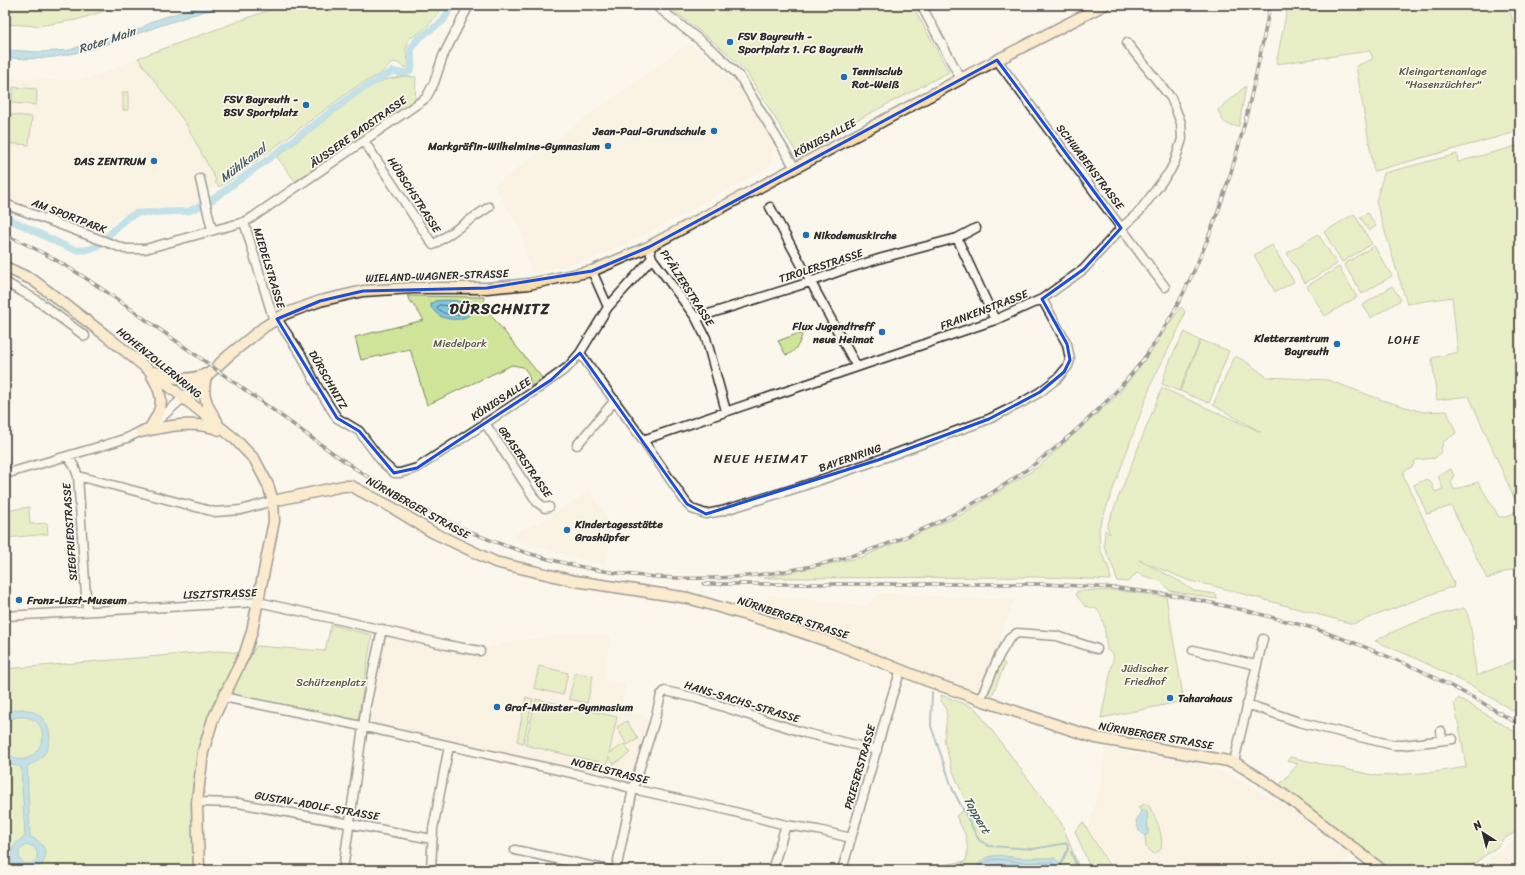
<svg xmlns="http://www.w3.org/2000/svg" width="1525" height="875" font-family="Sriracha,sans-serif">
<rect width="100%" height="100%" fill="#fbf7ec"/>
<filter id="ink" filterUnits="userSpaceOnUse"><feTurbulence type="fractalNoise" baseFrequency=".025" numOctaves="2"/><feDisplacementMap in="SourceGraphic" scale="8" xChannelSelector="R" yChannelSelector="G"/><feConvolveMatrix kernelMatrix="1 2 1 2 8 2 1 2 1" color-interpolation-filters="sRGB"/></filter>
<g filter="url(#ink)">
<path fill="#f9ead6" d="M688 43 711 60 735 84 748 101 773 142 774 148 770 165 767 168 685 213 641 236 587 261 531 273 521 229 493 186Z
M138 58 186 124 216 181 215 182 219 187 208 191 209 200 183 206 143 208 117 218 104 235 87 240 5 209V78L74 80 95 77Z
M590 491 613 527 605 565 518 541 515 533 539 523Z
M881 593 1014 600 978 695 933 675 762 615 768 595 865 606Z
M382 629 480 651 506 642 579 633 611 637 603 679 625 684 621 709 643 715 653 723 633 787 369 725 374 706Z
M1105 748 1159 758 1197 763 1229 775 1286 806 1351 856 1336 870H1115L1089 828 1094 807 1100 792Z
M1517 838 1520 839V870H1473Z"/>
<path fill="#d0e599" stroke="#7e8862" d="M5 5H123L76 20 38 26 5 24Z
M283 5H443C434 22 426 29 409 39L406 49 409 65 405 68 398 63 393 62 380 74 357 86 229 181 219 187 215 182 216 180 186 124 138 58Z
M666 5H912L949 72 796 152 747 73 725 51Z
M1288 5H1508L1520 45V131L1374 171 1356 66 1373 59 1370 51 1276 64Z
M405 76 416 77 415 102 295 181 277 157 363 91 384 80Z
M1246 86 1239 126C1226 126 1222 122 1218 110Z
M13 87 37 89 36 105 12 103Z
M123 92H128V110H123Z
M5 114 32 117 29 145 5 143Z
M1520 145V511L1469 396 1437 400 1432 358 1458 352 1452 297 1407 304 1376 202 1384 173 1457 154 1458 162Z
M1368 213 1376 226 1369 231 1360 217Z
M1354 214 1372 244 1342 262 1324 232Z
M1318 234 1337 264 1305 283 1287 253Z
M1272 245 1294 282 1275 292 1254 255Z
M1374 246 1392 276 1362 294 1344 264Z
M1339 267 1357 297 1325 316 1307 286Z
M1392 286 1401 300 1371 318 1363 305Z
M407 296 484 297 485 308 543 379 531 386 528 373 523 367 512 365 427 405 410 349 361 360 355 337 424 320Z
M1181 307 1185 311 1181 324 1152 382 1099 528 1100 549 1109 569 1111 580 1045 577 764 578 862 557 961 515 1038 467 1118 395Z
M1185 332 1200 341 1179 391 1162 384C1167 365 1175 349 1185 332Z
M797 334H801L802 336C799 344 795 353 786 355L778 341Z
M1201 340 1229 351 1209 403 1180 391Z
M1235 356 1245 361 1267 377 1328 380 1385 401 1423 412 1447 411 1456 433 1443 442 1440 453 1435 458 1416 460 1412 467 1404 471 1403 476 1454 583 1453 588H1448L1353 624 1214 586 1190 581 1139 560 1179 581 1194 591 1216 594 1217 599 1170 591C1157 575 1153 581 1137 573L1128 582 1117 581 1114 570 1104 546 1105 530 1110 534 1107 526 1162 388 1261 432 1213 405Z
M1451 469 1454 476 1451 483 1454 490 1478 482 1499 517H1506L1517 511 1520 518V566L1487 579 1451 506 1427 514 1414 485 1426 479 1431 482 1435 492 1443 489 1438 476Z
M29 507 30 524 47 523 48 534 5 538V511Z
M1116 590 1166 597 1184 701 1101 718 1114 655 1107 650C1105 636 1106 621 1097 609L1085 606 1076 595 1077 591Z
M1464 608C1472 616 1475 663 1476 676L1520 658V715L1472 686 1413 657 1375 641C1402 626 1434 615 1464 608Z
M331 625 372 635 358 720 230 695 256 646 325 651Z
M219 651 240 653 212 706 198 750 192 792 193 870H5V669Z
M1002 661 1005 664 992 696H988L985 692 998 662Z
M539 666 568 673 563 695 534 688Z
M575 673 593 676 587 703 569 699Z
M941 695 975 708 1062 824 1080 870H1064L1061 864 1054 858C1042 858 1030 859 1019 858 1003 857 983 849 976 870H939L943 865 966 861C970 842 965 833 956 816L968 807 952 769 944 740 947 716 945 706 941 701Z
M526 697 533 699 523 743 517 741Z
M1459 698 1520 735V830L1503 839 1497 847 1465 870H1390L1337 828 1278 787 1298 764 1287 761 1290 757 1377 776 1436 772 1466 767 1461 736 1454 703Z
M536 699 617 717 609 754 624 744 630 753 614 764 609 757 607 764 525 745Z
M627 721 638 739 627 745 617 727Z
M1145 804 1149 806C1156 819 1164 834 1161 849L1154 854 1146 847 1145 836 1148 833 1147 812 1144 809 1141 811 1138 807Z
M1083 822 1112 870H1091L1075 831Z"/>
<path fill="#80c6e1" stroke="#5e8898" fill-rule="evenodd" d="M202 5H222C215 10 207 10 199 13 187 16 176 21 165 24 115 41 58 66 5 57V50L42 52 70 50 91 42 107 39 140 29 153 21Z
M435 301C447 300 466 298 473 311 466 321 451 321 440 316 436 314 434 310 431 307V304Z
M22 709C57 713 59 755 27 766L30 837C47 842 51 860 36 870 32 870 24 871 20 870 4 865 11 842 25 837L21 767 13 765 5 761V751C33 781 62 722 25 717 17 716 10 718 5 724V714L14 710ZM25 845 33 846 37 851V859L31 864 23 863 19 858V851Z
M1144 809 1147 812 1148 834 1145 836 1139 831 1136 821 1141 811Z
M997 855 1019 858H1054L1061 864 1064 870H976C980 860 987 858 997 855Z"/>
<g fill="none" stroke-linecap="round" stroke-linejoin="round">
<path stroke="#4d6974" stroke-width="1" d="M439 305 464 307 468 310C460 318 444 316 437 308Z
M980 870C988 853 1006 861 1020 862 1031 863 1041 862 1052 862L1060 870
M986 870 989 866 998 864 1019 867H1050L1054 870"/>
<path stroke="#5e8898" stroke-width="2" d="M932 692 931 726 953 790 979 840 989 846 1033 849 1067 843 1068 849 1061 864
M1071 852 1078 870
M962 870 963 862"/>
<path stroke="#80c6e1" stroke-width="7" d="M5 217 67 247 77 250H86L96 247 128 217 137 213 189 211 212 200 271 157 358 91 393 71 400 73 409 72 412 67 411 48 418 39 443 21 452 5"/>
<defs>
<path id="minor" d="M655 5 716 53 740 77 795 168
M921 5 961 79
M997 60 1165 287
M364 141 433 245 489 207
M200 179 212 230
M5 204 125 249H145L244 222 250 219 426 98 434 83 443 56 469 5
M770 207 857 367
M244 222 274 321
M957 238 995 320
M649 247 652 258 696 318 706 338 726 411
M592 271 608 307
M5 282 35 299 85 336
M696 318 810 282 840 271 882 258 957 238 976 228
M277 319 302 356 318 388 337 418 359 431 383 463 394 473H400L417 468 539 388 568 367 580 353 608 307 652 258
M580 353 643 440 687 504 692 509 706 514 722 511 800 487 878 460 989 419 1023 402 1040 392 1058 378 1068 366 1070 360 1067 344 1042 299
M155 423 183 398
M485 423 537 502 545 508 549 507
M643 440 995 320 1042 299 1084 269 1121 228 1139 212 1170 171 1175 161 1182 139 1181 123 1176 110 1171 98 1127 43
M577 445 615 400
M68 457 74 466 78 476 87 611
M5 474 105 445 127 438 145 429
M78 476 215 512 241 510 273 501
M5 616 258 602 344 621 447 645 480 651
M1193 650 1256 665
M223 697 316 716 607 781 633 789 723 809 786 825 818 830 851 838
M980 700 999 656 1009 639 1017 633 1057 636 1097 649
M1247 704 1299 722 1393 745H1403L1453 739
M1441 731 1442 740
M1234 762 1263 639
M197 802 238 803 432 839
M515 850 609 870
M343 870 366 705 382 629
M431 870 433 829 449 746
M616 870 633 789 654 723 661 695 665 691 696 698 805 733 877 750
M772 870 786 825
M842 870 891 699 901 670"/>
<path id="major" d="M5 267 33 280 104 334 235 439 255 460 268 485 273 501 274 521 252 631 245 653 213 719 203 752 197 802 199 870
M156 372C173 380 189 381 206 374
M207 375C200 392 207 407 217 421
M183 398 228 356 264 327 285 314 320 301 363 291 413 288H487L529 284 592 271 648 247 972 73 1104 5
M151 426C164 407 164 396 152 376
M141 432C167 426 195 420 220 430
M273 501 343 486H351L393 508 432 532 495 562 575 581 688 598 771 622 836 644 928 681 984 701 1096 738 1234 762 1260 778 1291 800 1382 870"/>
</defs>
<use href="#minor" stroke="#2b2b2b" stroke-width="11"/>
<use href="#major" stroke="#2b2b2b" stroke-width="13"/>
<use href="#minor" stroke="#fbf7ec" stroke-width="8"/>
<use href="#major" stroke="#fbddab" stroke-width="10"/>
<defs>
<path id="rail" d="M5 235C57 256 104 290 149 322 198 356 246 391 294 425 339 458 385 491 436 516 593 595 773 600 932 525 976 504 1016 480 1054 449 1095 415 1134 378 1162 332 1222 232 1249 118 1270 5
M704 584H1044L1117 588 1180 596 1248 611 1313 628 1360 645 1420 670 1476 699 1520 725"/>
</defs>
<use href="#rail" stroke="#2b2b2b" stroke-width="3.5"/>
<use href="#rail" stroke="#fbf7ec" stroke-width="2" stroke-dasharray="6" stroke-linecap="butt"/>
</g>
</g>
<path d="M0 0H1525V875H0ZM997 60 1121 228 1084 269 1042 299 1067 344 1070 360 1064 372 1040 392 989 419 878 460 706 514 687 504 580 353 551 380 447 448 417 468 394 473 359 431 337 418 277 319 320 301 363 291 487 288 592 271 649 247Z" fill="#fbf7ec" fill-opacity=".55" fill-rule="evenodd"/>
<path fill="none" stroke="#1d4ed8" stroke-width="3" stroke-linejoin="round" d="M997 60 1121 228 1084 269 1042 299 1067 344 1070 360 1064 372 1040 392 989 419 878 460 706 514 687 504 580 353 551 380 447 448 417 468 394 473 359 431 337 418 277 319 320 301 363 291 487 288 592 271 649 247Z"/>
<g fill="#1f6fb2" stroke="#fbf7ec" stroke-width="1.5">
<circle cx="730" cy="42" r="4"/>
<circle cx="844" cy="77" r="4"/>
<circle cx="306" cy="105" r="4"/>
<circle cx="714" cy="131" r="4"/>
<circle cx="608" cy="146" r="4"/>
<circle cx="154" cy="161" r="4"/>
<circle cx="806" cy="235" r="4"/>
<circle cx="882" cy="332" r="4"/>
<circle cx="1337" cy="344" r="4"/>
<circle cx="567" cy="530" r="4"/>
<circle cx="19" cy="600" r="4"/>
<circle cx="1170" cy="698" r="4"/>
<circle cx="497" cy="707" r="4"/>
</g>
<g text-anchor="middle" dominant-baseline="central" stroke-width="3.5" stroke-linejoin="round" paint-order="stroke">
<g font-size="11" font-weight="bold" fill="#2b2b2b" stroke="#fbf7ec" text-anchor="start">
<text x="738" y="36">FSV Bayreuth -<tspan x="738" dy="13">Sportplatz 1. FC Bayreuth</tspan></text>
<text x="852" y="71">Tennisclub<tspan x="852" dy="13">Rot-Weiß</tspan></text>
<text x="298" y="99" text-anchor="end">FSV Bayreuth -<tspan x="298" dy="13">BSV Sportplatz</tspan></text>
<text x="706" y="131" text-anchor="end">Jean-Paul-Grundschule</text>
<text x="600" y="146" text-anchor="end">Markgräfin-Wilhelmine-Gymnasium</text>
<text x="146" y="161" text-anchor="end">DAS ZENTRUM</text>
<text x="814" y="235">Nikodemuskirche</text>
<text x="874" y="326" text-anchor="end">Flux Jugendtreff<tspan x="874" dy="13">neue Heimat</tspan></text>
<text x="1329" y="338" text-anchor="end">Kletterzentrum<tspan x="1329" dy="13">Bayreuth</tspan></text>
<text x="575" y="524">Kindertagesstätte<tspan x="575" dy="13">Grashüpfer</tspan></text>
<text x="27" y="600">Franz-Liszt-Museum</text>
<text x="1178" y="698">Taharahaus</text>
<text x="505" y="707">Graf-Münster-Gymnasium</text>
</g>
<g font-size="11" fill="#545a46" stroke="#fbf7ec">
<text x="1443" y="71">Kleingartenanlage<tspan x="1443" dy="13">"Hasenzüchter"</tspan></text>
<text x="460" y="343">Miedelpark</text>
<text x="1145" y="668">Jüdischer<tspan x="1145" dy="13">Friedhof</tspan></text>
<text x="331" y="682">Schützenplatz</text>
</g>
<g font-size="11" fill="#2b2b2b" stroke="#fbf7ec">
<text transform="translate(358 132) rotate(-35)">ÄUSSERE BADSTRASSE</text>
<text transform="translate(825 138) rotate(-28)">KÖNIGSALLEE</text>
<text transform="translate(1090 167) rotate(53)">SCHWABENSTRASSE</text>
<text transform="translate(414 195) rotate(57)">HÜBSCHSTRASSE</text>
<text transform="translate(69 216) rotate(21)">AM SPORTPARK</text>
<text transform="translate(821 266) rotate(-18)">TIROLERSTRASSE</text>
<text transform="translate(269 268) rotate(73)">MIEDELSTRASSE</text>
<text transform="translate(437 276) rotate(-2)">WIELAND-WAGNER-STRASSE</text>
<text transform="translate(687 288) rotate(57)">PFÄLZERSTRASSE</text>
<text transform="translate(984 310) rotate(-21)">FRANKENSTRASSE</text>
<text transform="translate(159 363) rotate(39)">HOHENZOLLERNRING</text>
<text transform="translate(328 380) rotate(60)">DÜRSCHNITZ</text>
<text transform="translate(501 399) rotate(-33)">KÖNIGSALLEE</text>
<text transform="translate(850 458) rotate(-19)">BAYERNRING</text>
<text transform="translate(525 462) rotate(55)">GRASERSTRASSE</text>
<text transform="translate(418 508) rotate(29)">NÜRNBERGER STRASSE</text>
<text transform="translate(70 532) rotate(-94)">SIEGFRIEDSTRASSE</text>
<text transform="translate(220 594) rotate(-2)">LISZTSTRASSE</text>
<text transform="translate(793 618) rotate(18)">NÜRNBERGER STRASSE</text>
<text transform="translate(742 702) rotate(17)">HANS-SACHS-STRASSE</text>
<text transform="translate(1156 736) rotate(10)">NÜRNBERGER STRASSE</text>
<text transform="translate(860 767) rotate(-74)">PRIESERSTRASSE</text>
<text transform="translate(610 771) rotate(14)">NOBELSTRASSE</text>
<text transform="translate(317 806) rotate(10)">GUSTAV-ADOLF-STRASSE</text>
</g>
<g font-size="12" font-style="italic" fill="#445a62" stroke="#fbf7ec">
<text transform="translate(107 40) rotate(-18)">Roter Main</text>
<text transform="translate(243 163) rotate(-37)">Mühlkanal</text>
<text transform="translate(977 815) rotate(60)">Tappert</text>
</g>
<g font-size="12" letter-spacing="1" fill="#2b2b2b" stroke="#fbf7ec">
<text x="1404" y="340">LOHE</text>
</g>
<g font-size="13" letter-spacing="1" fill="#2b2b2b" stroke="#fbf7ec">
<text x="761" y="458">NEUE HEIMAT</text>
</g>
<g font-size="15" font-weight="bold" letter-spacing="1" fill="#2b2b2b" stroke="#fbf7ec">
<text x="500" y="309">DÜRSCHNITZ</text>
</g>
</g>
<rect width="1525" height="875" fill="none" stroke="#fbf7ec" stroke-width="20"/>
<rect x="10" y="10" width="1505" height="855" fill="none" stroke="#2b2b2b" stroke-width="1.5" filter="url(#ink)"/>
<g transform="translate(1483 833) rotate(324)" stroke="#fbf7ec" stroke-width="3" paint-order="stroke">
<path d="M0-3L7 15L0 10L-7 15Z" fill="#2b2b2b"/>
<text y="-6" font-size="11" font-weight="bold" text-anchor="middle" fill="#2b2b2b">N</text>
</g>
</svg>
